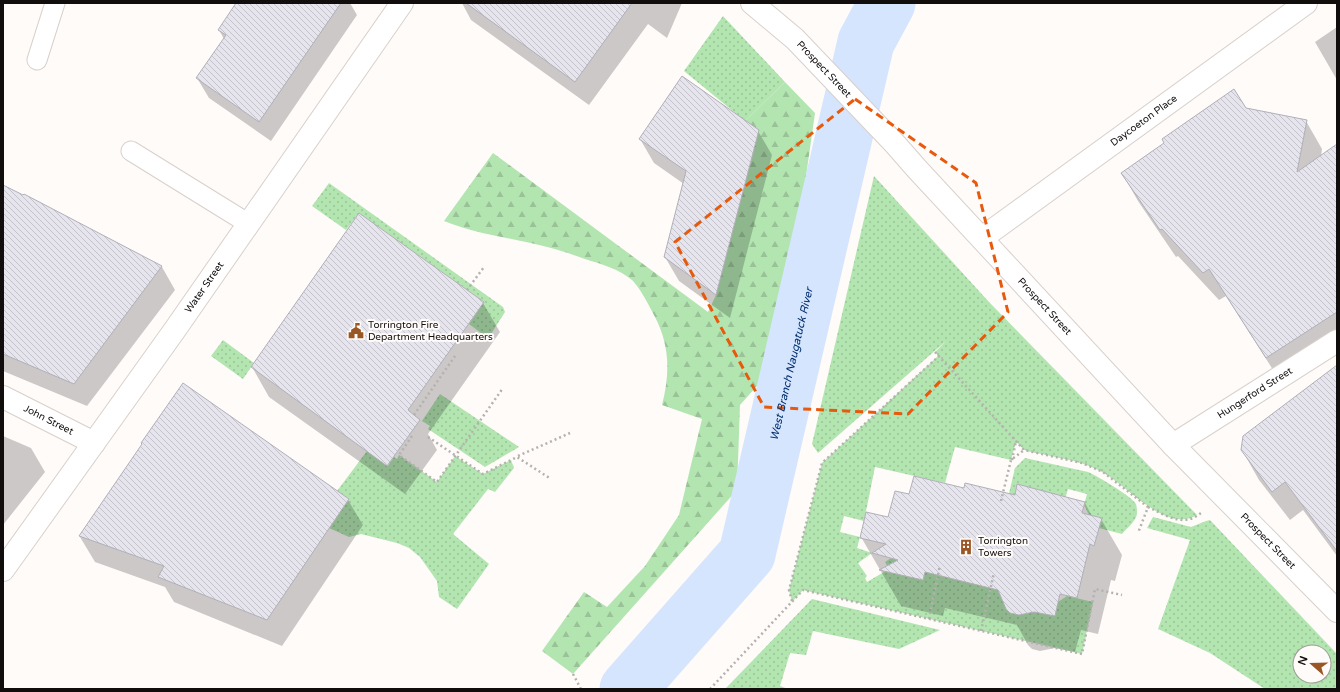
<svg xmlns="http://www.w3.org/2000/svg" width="1340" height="692" font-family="'Varela Round',sans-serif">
<defs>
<pattern id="grass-dots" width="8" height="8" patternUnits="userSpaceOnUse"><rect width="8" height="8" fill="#b3e5b1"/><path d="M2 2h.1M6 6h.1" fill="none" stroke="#99c397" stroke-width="1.8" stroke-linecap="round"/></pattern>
<pattern id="forest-firs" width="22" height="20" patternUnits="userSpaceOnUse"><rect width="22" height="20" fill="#b3e5b1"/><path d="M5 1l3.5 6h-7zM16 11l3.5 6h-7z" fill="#99c397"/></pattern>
<pattern id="building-back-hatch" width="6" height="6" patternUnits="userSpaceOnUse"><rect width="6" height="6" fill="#e6e4ed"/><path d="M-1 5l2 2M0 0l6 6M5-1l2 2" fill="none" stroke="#c4c2ca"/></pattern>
</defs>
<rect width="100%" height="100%" fill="#fefbf9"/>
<path fill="url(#grass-dots)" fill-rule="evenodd" d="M723 16 785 82 745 121 684 71Z
M874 176 989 302 1197 515C1166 534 1127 485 1102 472 1084 462 1065 459 1046 455 1039 453 1031 453 1025 450 1022 449 1019 444 1016 442L1011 460 955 447 945 483 875 467 864 521 844 516 840 532 860 537 857 548 872 553 858 563 867 576 865 578 867 582 889 569 885 562 891 558 893 553 905 565 903 575 922 580 926 567 953 579 973 584 994 573 1010 613C1018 615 1021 616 1027 610L1054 616 1058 602 1067 596 1093 602 1082 654 803 590 792 602 789 590 822 463 938 356 935 352 946 341 818 453 812 444Z
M329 183 503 307 505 312 491 334 485 336 469 324 484 302 359 213 346 230 312 206Z
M223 340 254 363 243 379 211 356Z
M440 394 519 447 485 467 428 429 430 426 422 421Z
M367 451 388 466 394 457 397 459 399 455 437 482 455 456 483 474 511 460 514 468 495 492 488 489 453 534 489 564 457 609 439 597 437 581 420 557 409 548 397 543 361 534 349 537 329 528 349 499 337 491Z
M1025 458 1088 472C1099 477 1131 496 1136 504 1137 507 1137 511 1137 514 1136 521 1127 528 1122 534L1099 528 1102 518 1089 515 1084 505 1087 494 1068 489 1064 503 1017 484 1014 500 1007 502 1015 468Z
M1153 517 1191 527 1206 521 1210 520 1337 654V689H1265L1210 653 1158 629 1190 540 1147 528ZM1300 652H1324V676H1300Z
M812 599 940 630 899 649 813 631 806 655 790 653 780 686 788 689H725Z"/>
<path fill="url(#forest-firs)" d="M785 82 815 113 780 360 740 405 737 490 573 674 542 651 584 592 607 607 645 566 679 515 702 419 662 405C670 374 670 346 655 317 649 306 641 289 632 280 619 269 601 264 585 259 574 255 562 251 551 248 515 238 478 235 444 221L493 153 708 312 716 295 745 121Z"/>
<path fill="#0003" d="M237 3H350L357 15 271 141 209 98 197 78 224 39 219 30Z
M462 3H682L667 38 648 24 589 105 471 20Z
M1337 27V80L1315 42Z
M1246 109 1306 121 1322 149 1321 157 1337 145V349L1282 384 1226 296 1219 300 1178 256 1176 257 1138 201 1122 173Z
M758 131 772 155 730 318 679 281 665 257 684 184 654 163 640 139Z
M3 186 24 197 25 195 162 267 175 290 87 406 3 371Z
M483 303 500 332 428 434 437 450 405 494 269 397 252 367Z
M1337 378V556L1303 510 1290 520 1259 480 1242 450Z
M3 436 31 448 45 472 3 525Z
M143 445 348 500 363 525 282 646 174 602 165 587 95 562 80 537Z
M965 489 1016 496 1085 503 1092 516 1101 519 1122 555 1115 581 1111 580 1098 634 1081 630 1075 652 1055 648 1040 651 1032 649 1028 645 1017 625 945 608 943 616 901 606 861 537 889 518 910 496Z"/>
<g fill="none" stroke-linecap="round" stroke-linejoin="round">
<path stroke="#d5e5fd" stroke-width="57" id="s1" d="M628 689 747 554 866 42 887 3"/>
</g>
<path fill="url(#building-back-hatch)" stroke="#b1afb8" d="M236 3H341L259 122 196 78 226 35 218 30Z
M466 3H632L575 82Z
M682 76 759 130 716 295 664 257 686 171 639 139Z
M1234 89 1246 108 1307 120 1297 172 1337 144V312L1266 358 1209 269 1203 273 1162 229 1160 230 1121 173 1164 143 1162 139Z
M3 185 23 195 24 194 162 266 74 384 3 354Z
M359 213 484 302 408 410 420 420 387 466 251 367Z
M1337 365V551L1285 482 1272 492 1241 450 1243 436Z
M183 383 349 499 267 620 158 577 164 566 79 536 142 444 141 443Z
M914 476 964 488 965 483 1015 495 1017 484 1085 502 1082 513 1102 518 1094 546 1090 544 1077 598 1060 594 1055 616 1034 612 1019 615 1010 613 1006 609 998 590 925 572 923 580 879 570 898 560 872 553 886 544 860 538 866 512 888 517 895 491 909 494Z"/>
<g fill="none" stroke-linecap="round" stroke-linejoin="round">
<defs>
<path id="lane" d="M37 60 55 3
M131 151 249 224"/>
<g id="street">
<path id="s2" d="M982 238 1306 3"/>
<path id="s3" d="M3 397 94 443"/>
<path id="s4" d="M1173 445 1337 341"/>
</g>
<g id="secondary">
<path id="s5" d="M752 3 795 39 896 145 917 169 1173 445 1337 611"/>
<path id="s6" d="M3 570 174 331 402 3"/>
</g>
</defs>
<use href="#lane" stroke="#d9d0cb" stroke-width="21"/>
<use href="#street" stroke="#d9d0cb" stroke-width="24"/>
<use href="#secondary" stroke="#d9d0cb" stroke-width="24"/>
<path stroke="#b4b1af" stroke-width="2.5" stroke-dasharray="2 3" stroke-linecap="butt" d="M467 290 484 267
M935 352 1024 450 1082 463 1103 472 1148 507 1138 533
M414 415 455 356
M412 436 399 455 437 482 503 388
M428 437 483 474 517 457 551 479
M518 456 570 433
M1012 460 1016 441
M1001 501 1011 460 1024 450
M1148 507C1161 513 1176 523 1190 519 1194 518 1198 515 1201 513
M792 601 789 590 822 463 939 356
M929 619 940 565
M981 631 994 573
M573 674 581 689
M710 689 803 590 1082 654 1095 589 1122 595"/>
<use href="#lane" stroke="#fff" stroke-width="19"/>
<use href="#street" stroke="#fff" stroke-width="22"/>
<use href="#secondary" stroke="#fff" stroke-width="22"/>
</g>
<path fill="none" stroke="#e8590c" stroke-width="3" stroke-dasharray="8 5" stroke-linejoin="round" d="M855 99 976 183 1008 312 908 414 764 407 675 242Z"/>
<defs>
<symbol id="civic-bare" viewBox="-9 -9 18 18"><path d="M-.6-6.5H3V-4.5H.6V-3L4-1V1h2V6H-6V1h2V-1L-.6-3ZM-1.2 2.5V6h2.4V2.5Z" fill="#995725" stroke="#fefbf9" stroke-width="2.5" paint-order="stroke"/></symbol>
<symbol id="building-bare" viewBox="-9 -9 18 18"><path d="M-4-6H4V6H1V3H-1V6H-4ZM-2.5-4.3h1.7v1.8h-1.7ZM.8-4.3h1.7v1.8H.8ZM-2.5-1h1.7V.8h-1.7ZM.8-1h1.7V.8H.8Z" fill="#995725" stroke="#fefbf9" stroke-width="2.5" paint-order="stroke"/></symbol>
</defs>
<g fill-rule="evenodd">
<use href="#civic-bare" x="345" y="320" width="22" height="22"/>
<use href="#building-bare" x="955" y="536" width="22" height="22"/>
</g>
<g text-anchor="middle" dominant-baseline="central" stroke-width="4" stroke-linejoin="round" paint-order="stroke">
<g font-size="10" fill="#100d0c" stroke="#fefbf9">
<text stroke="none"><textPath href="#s5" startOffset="98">Prospect Street</textPath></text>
<text stroke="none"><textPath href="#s2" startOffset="200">Daycoeton Place</textPath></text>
<text stroke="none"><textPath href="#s6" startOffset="347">Water Street</textPath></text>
<text stroke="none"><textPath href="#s5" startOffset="422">Prospect Street</textPath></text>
<text stroke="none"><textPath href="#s4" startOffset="97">Hungerford Street</textPath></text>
<text stroke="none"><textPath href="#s3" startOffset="51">John Street</textPath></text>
<text stroke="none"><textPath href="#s5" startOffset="746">Prospect Street</textPath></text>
</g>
<g font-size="10" fill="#100d0c" stroke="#fefbf9" text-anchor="start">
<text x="368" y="325">Torrington Fire<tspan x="368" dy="12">Department Headquarters</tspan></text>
<text x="978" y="541">Torrington<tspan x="978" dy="12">Towers</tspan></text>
</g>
<g font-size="11" font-style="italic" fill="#012e6f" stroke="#fefbf9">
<text stroke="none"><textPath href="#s1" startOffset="375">West Branch Naugatuck River</textPath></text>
</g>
</g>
<rect width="1340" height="692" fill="none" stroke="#100d0c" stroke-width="8"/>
<g transform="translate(1312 664) rotate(290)"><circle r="19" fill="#fefbf9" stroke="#9f9c9a"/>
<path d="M0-3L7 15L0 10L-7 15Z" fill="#995725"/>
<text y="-6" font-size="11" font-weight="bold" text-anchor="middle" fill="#100d0c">N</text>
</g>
</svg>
